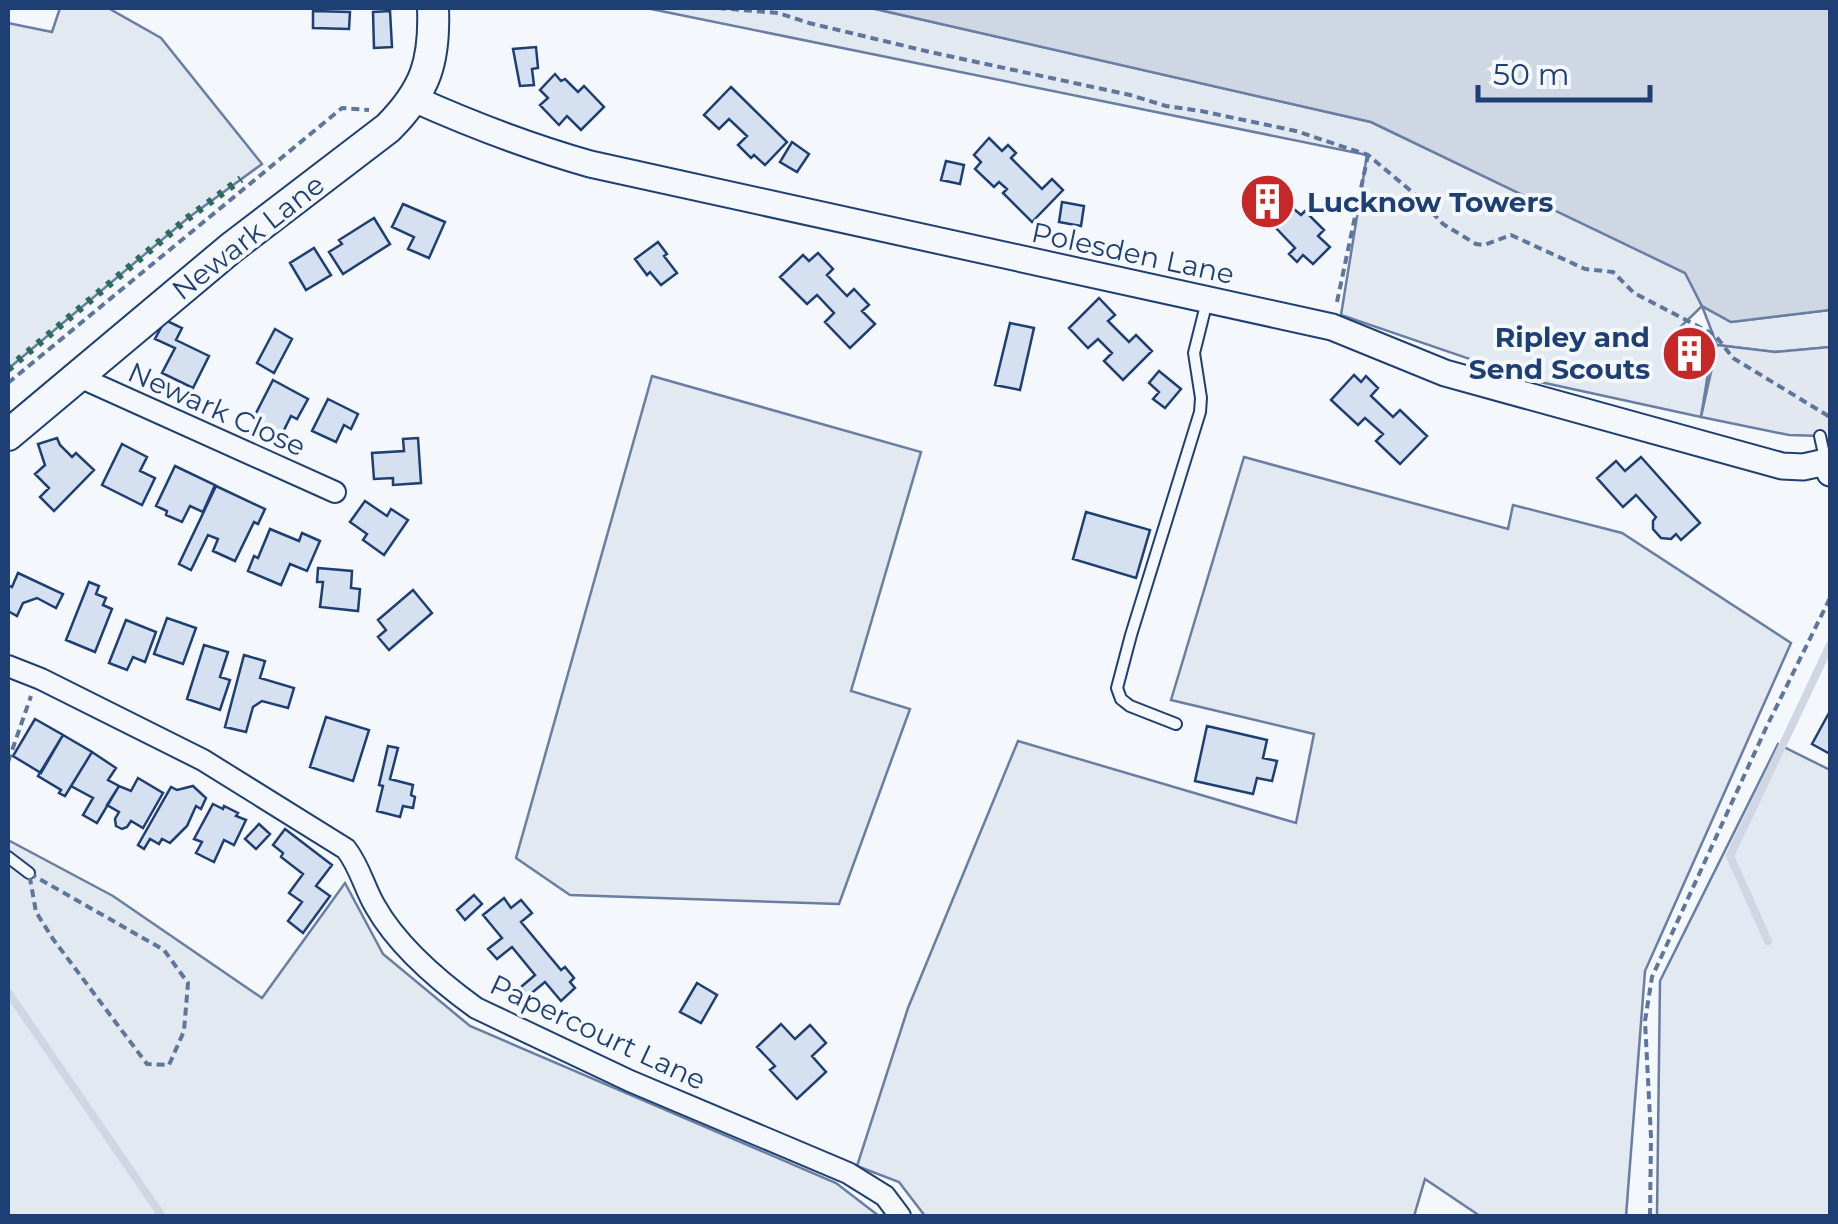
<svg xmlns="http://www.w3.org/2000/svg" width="1838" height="1224" font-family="Montserrat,sans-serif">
<rect width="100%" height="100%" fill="#f4f7fb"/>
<path fill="#e3e9f0" stroke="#687fa3" stroke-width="2.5" d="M60 8H108L161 38 262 164 188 218 8 369V23L52 32Z
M646 8H871L1371 122 1686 273 1702 306 1731 322 1830 310V347L1775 352 1717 345 1702 306 1668 339 1665 359 1709 367 1701 417 1531 380 1341 315 1367 155Z
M652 376 921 452 851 691 910 709 839 904 570 895 516 858Z
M1244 457 1508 529 1513 505 1622 533 1791 643 1645 971 1626 1216H1480L1425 1179 1414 1216H925L899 1182 857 1166 908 1008 1018 741 1296 823 1314 734 1171 700Z
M1778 744 1830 770V1216H1657L1660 981Z
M8 840 113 896 262 998 345 883 383 954 470 1026 836 1183 879 1216H8Z"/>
<path fill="#e3e8f0" stroke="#687fa3" stroke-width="2.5" d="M1717 345 1775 352 1830 347V442L1820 436 1789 435 1701 417Z"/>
<path fill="#cfd7e4" stroke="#687fa3" stroke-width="2.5" d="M871 8H1830V310L1731 322 1702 306 1685 273 1371 122Z"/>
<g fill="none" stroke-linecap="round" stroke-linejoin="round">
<path stroke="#cfd7e4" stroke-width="8" d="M1768 941 1730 856 1830 645
M8 992 162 1216"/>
</g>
<path fill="#d5e0f0" stroke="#1d3f73" stroke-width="2.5" d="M313 11 350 12 349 29 313 28Z
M390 11 392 47 374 48 373 12Z
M536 47 538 68 532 69 534 85 520 86 513 49Z
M555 74 561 81 565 79 578 92 584 86 604 107 581 130 567 116 559 125 540 105 548 98 540 90Z
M731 87 787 142 765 165 754 155 751 158 738 145 747 136 729 119 719 129 704 115Z
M989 138 1002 151 1008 145 1016 153 1011 158 1042 189 1052 179 1063 190 1032 222 1003 193 1007 189 999 182 994 187 975 169 981 162 974 155Z
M792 142 809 154 797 172 780 162Z
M946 161 964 165 960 184 941 180Z
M1260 176 1294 209 1276 228 1242 194Z
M1062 202 1084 206 1081 226 1059 222Z
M403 204 445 222 429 258 408 249 414 237 392 227Z
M1294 209 1301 215 1305 211 1324 230 1318 236 1330 247 1313 264 1303 255 1297 262 1289 254 1295 248 1276 228Z
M374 218 390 244 343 274 329 252 342 244 339 240Z
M658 242 667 254 664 256 677 273 661 285 650 272 647 275 635 259Z
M314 248 331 275 306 290 290 263Z
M818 253 833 269 827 275 847 296 854 289 869 305 862 311 875 324 850 348 825 322 834 313 817 295 807 304 780 277 803 255 809 261Z
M1099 298 1115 315 1108 321 1129 342 1136 335 1152 351 1123 380 1104 361 1112 353 1098 339 1088 348 1069 328Z
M165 320 182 328 176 340 209 356 193 388 162 373 175 348 155 339Z
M1010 323 1034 328 1020 390 995 385Z
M275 329 292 339 274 373 257 363Z
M1668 339 1712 345 1709 367 1665 360Z
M1159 371 1181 389 1165 408 1153 399 1159 392 1149 383Z
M1354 375 1361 382 1366 376 1378 388 1371 396 1393 417 1400 410 1427 436 1400 464 1376 441 1383 434 1365 418 1358 425 1331 400Z
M273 380 308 399 297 419 291 416 282 434 253 419Z
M328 399 358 414 351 429 344 425 336 442 312 431Z
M57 438 60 445 72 457 76 453 94 470 54 511 40 497 49 488 35 474 45 465 38 444Z
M418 438 421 483 393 485V478L374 479 372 453 404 451 403 439Z
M122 444 147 457 140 471 155 478 142 505 102 485Z
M1641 457 1700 523 1681 540 1676 534 1671 539 1661 538 1653 529V521L1656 517 1636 495 1623 507 1597 478 1616 461 1625 471Z
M175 466 215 485 203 512 190 506 182 522 166 515 167 511 156 506Z
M216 486 265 509 258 524 254 522 235 561 213 551 218 539 208 535 191 570 179 564Z
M365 501 387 516 391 509 408 520 384 555 363 540 367 534 350 522Z
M1086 512 1150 530 1136 578 1073 559Z
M270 529 299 541 302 533 320 541 307 571 290 564 281 585 248 571 254 556 258 558Z
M318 568 352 571 351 588 360 589 358 611 320 607 323 582H317Z
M18 573 63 594 56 608 37 598 23 603 17 616 8 611V585L12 587Z
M89 582 99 586 96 594 106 598 103 605 112 609 95 652 66 640Z
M413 590 432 613 389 650 378 637 386 630 378 620Z
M167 618 196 628 183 664 154 654Z
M126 620 156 632 145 662 133 657 127 670 109 663Z
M204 645 228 652 220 677 230 680 220 710 187 699Z
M244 655 265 661 260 678 294 688 288 708 262 701 253 707 246 732 225 727Z
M1830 711V754L1812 744Z
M326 717 369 730 353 781 310 767Z
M35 719 63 735 41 773 13 756Z
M1207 726 1267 740 1263 758 1277 761 1272 781 1257 778 1253 794 1195 781Z
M63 735 92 752 65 796 59 793 61 790 38 776Z
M388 746 398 748 390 779 413 785 411 795 415 797 413 808 403 806 400 817 377 811 383 786 379 785Z
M92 752 116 768 108 780 119 786 97 823 83 815 93 798 71 786Z
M138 778 163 793 143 828 131 821 127 827 122 829 116 826 115 819 119 812 107 805 119 786 131 791Z
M193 786 206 798 201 809 196 806 187 826 170 843 162 839 159 844 150 839 144 849 138 845 171 787 177 790Z
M213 804 223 809 224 806 238 813 236 816 246 820 234 845 224 840 214 862 196 853 202 842 194 839Z
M259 824 270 834 256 849 245 839Z
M285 829 332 865 316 886 330 896 303 933 288 921 302 902 289 893 303 874 281 857 283 853 273 845Z
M474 895 482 904 465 920 457 910Z
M504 898 511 908 521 900 532 913 521 922 561 970 565 967 574 978 570 982 575 988 561 1001 545 982 528 996 521 987 535 975 512 947 497 959 488 949 502 938 483 915Z
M697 983 717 995 701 1023 680 1012Z
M781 1024 795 1039 810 1025 826 1043 812 1056 826 1072 797 1099 770 1070 775 1066 757 1047Z"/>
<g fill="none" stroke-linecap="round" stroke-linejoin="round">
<defs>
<path id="service" d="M1820 436 1825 459
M1176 724 1130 706 1121 699 1117 688 1131 635 1200 412 1201 398 1194 353 1207 301
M8 857 29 873"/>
<path id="minor" d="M77 376 335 492
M8 666 41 679 203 760 346 849C360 867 364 887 375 906 397 945 440 982 476 1008L630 1081 848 1173 885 1196 900 1216"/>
<path id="tertiary" d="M412 98C472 125 527 146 590 164L1332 327 1445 373 1782 466 1803 467 1826 462 1830 473"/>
<path id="secondary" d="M8 435 231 248 388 128C426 90 435 61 433 8"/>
</defs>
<use href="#service" stroke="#1d3f73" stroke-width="14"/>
<use href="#minor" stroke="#1d3f73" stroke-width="24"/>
<use href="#tertiary" stroke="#1d3f73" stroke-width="29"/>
<use href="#secondary" stroke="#1d3f73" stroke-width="34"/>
<path stroke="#5e769c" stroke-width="4" stroke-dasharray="8 5" stroke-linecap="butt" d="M718 8 778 13 809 23 930 52 1130 95 1166 106 1201 111 1296 131 1368 155 1417 196 1443 224 1476 244 1484 245 1511 235 1585 269 1613 272 1634 293 1715 335 1733 358 1830 417
M1337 302 1368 155
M8 383 342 108 369 110
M8 762 31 696
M29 873 164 950 188 983 184 1031 169 1065 147 1064 53 939 36 912Z
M1650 1216 1651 1137 1645 1021 1652 977 1766 728 1830 598"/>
<use href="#service" stroke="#f4f7fb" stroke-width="10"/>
<use href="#minor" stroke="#f4f7fb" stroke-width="20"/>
<use href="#tertiary" stroke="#f4f7fb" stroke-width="25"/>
<use href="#secondary" stroke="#f4f7fb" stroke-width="30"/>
<path stroke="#2c6c60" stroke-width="8" stroke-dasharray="5 8" stroke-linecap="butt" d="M8 369 188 218 241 179"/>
</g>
<defs>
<symbol id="building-disc" viewBox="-11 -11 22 22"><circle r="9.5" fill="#c62828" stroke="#f4f7fb"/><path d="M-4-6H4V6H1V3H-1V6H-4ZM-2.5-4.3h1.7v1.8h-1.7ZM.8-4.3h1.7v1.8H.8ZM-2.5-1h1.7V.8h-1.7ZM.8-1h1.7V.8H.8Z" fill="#fff"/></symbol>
</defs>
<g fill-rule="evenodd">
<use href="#building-disc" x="1236" y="170" width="63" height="63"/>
<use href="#building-disc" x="1658" y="322" width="63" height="63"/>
</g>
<g text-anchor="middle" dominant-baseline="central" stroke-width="8" stroke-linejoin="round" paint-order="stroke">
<g font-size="28" font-weight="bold" fill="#1d3f73" stroke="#f4f7fb" text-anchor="start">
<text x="1307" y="202">Lucknow Towers</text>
<text x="1650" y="337" text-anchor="end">Ripley and<tspan x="1650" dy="32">Send Scouts</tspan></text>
</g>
<g font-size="28" fill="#1d3f73" stroke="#f4f7fb">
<text transform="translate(248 237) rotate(-38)">Newark Lane</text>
<text transform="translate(1133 253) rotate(12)">Polesden Lane</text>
<text transform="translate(217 409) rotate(24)">Newark Close</text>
<text transform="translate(598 1032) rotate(25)">Papercourt Lane</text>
</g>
</g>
<rect width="1838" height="1224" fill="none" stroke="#1d3f73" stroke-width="20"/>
<path d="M1478 85v15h172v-15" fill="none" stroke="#1d3f73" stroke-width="5"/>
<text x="1493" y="85" font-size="30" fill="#1d3f73" stroke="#f4f7fb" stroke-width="8" paint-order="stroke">50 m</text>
</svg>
